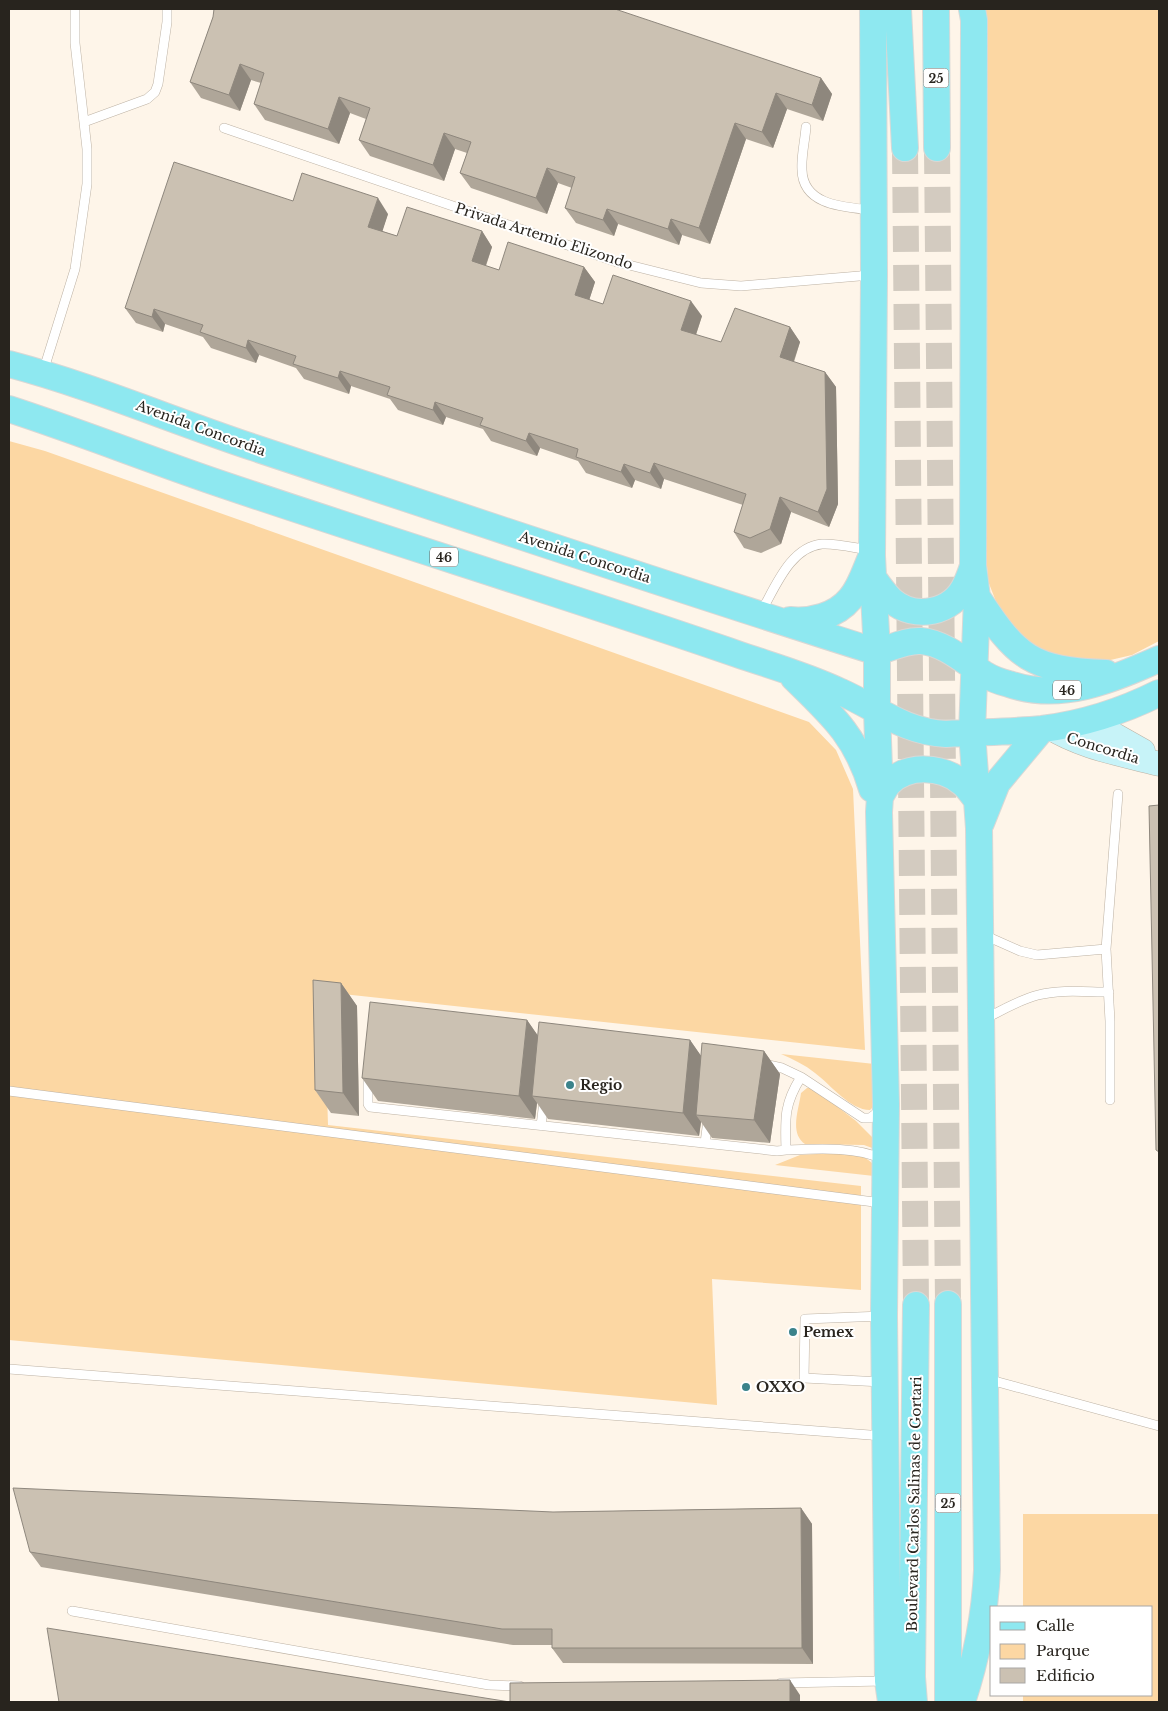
<svg xmlns="http://www.w3.org/2000/svg" width="1168" height="1711" font-family="'Libre Baskerville',serif">
<rect width="100%" height="100%" fill="#fef5e9"/>
<path fill="#fcd7a3" d="M984 9H1159V641L1132 655 1093 664 1027 646 1002 617 988 581 986 550Z
M9 441 45 451 809 722 836 750 853 789 865 1050 324 992 328 1125 861 1186V1290L712 1279 717 1405 9 1340Z
M781 1054 884 1065 876 1104 870 1110C850 1110 831 1085 815 1073 805 1065 793 1059 781 1054Z
M807 1088H813L856 1121 876 1141 875 1149 864 1145 805 1144C789 1133 799 1109 801 1093Z
M833 1153C860 1154 868 1154 883 1177L775 1165 800 1155Z
M1023 1514H1159V1702H1023V1695H1152V1607H1023Z"/>
<g fill="none" stroke-linecap="round" stroke-linejoin="round">
<path stroke="#d3cbc0" stroke-width="26" stroke-dasharray="26 13" stroke-linecap="butt" d="M905 148 916 1305
M937 148 948 1304"/>
<defs>
<path id="lane" d="M84 122 147 99 155 92 158 84 167 22V9
M806 127C805 141 801 156 802 170 803 206 845 207 871 210
M224 128 617 262 701 283 741 286 871 275
M43 372 75 269 87 184V149L75 43V9
M761 612C775 588 790 547 822 544 836 543 855 548 869 550
M984 935 1020 951 1037 955 1106 949
M985 1019C1002 1010 1019 1000 1038 995 1061 989 1086 992 1109 992
M764 1064 782 1068 801 1077
M368 1075V1104L370 1107 777 1151 786 1150
M9 1091 882 1203
M1110 1100V1021L1106 949 1118 794
M881 1110 870 1118H863L801 1077C784 1104 785 1118 786 1150 815 1149 856 1146 882 1159
M541 1126 544 1101
M705 1143 708 1120
M9 1369 883 1436
M987 1379 1159 1426
M882 1382 804 1378 805 1319 883 1316
M72 1611 489 1685 520 1686
M781 1683 885 1681"/>
<path id="secondary" d="M1088 720 1143 751
M1049 727C1082 748 1122 754 1159 764"/>
<path id="primary" d="M873 9 874 275 872 556 877 652V711L880 797 879 812 886 1104 884 1316 888 1681 891 1702
M898 9 905 148
M936 9 937 148
M9 364C92 386 171 420 252 447 460 516 668 586 877 652 891 648 906 640 921 641 945 643 965 662 984 674 992 679 1001 682 1009 684 1061 702 1112 680 1159 659
M9 409C80 432 150 460 221 484 392 542 566 595 737 654 772 666 808 676 841 692 877 708 904 732 946 734 978 732 1010 732 1042 729 1082 724 1123 711 1159 693
M874 579C879 586 885 594 891 600 915 621 953 613 966 584 969 578 971 572 973 566
M977 597C1017 658 1031 670 1106 673
M790 620C811 622 836 616 850 599 860 588 865 571 871 557
M794 678C832 715 857 737 872 789
M880 797C883 792 885 787 889 783 908 764 941 766 961 782 967 786 972 794 977 800
M981 823 997 783 1042 729
M948 1304V1702
M914 1702 912 1677 916 1305
M962 1702C976 1660 985 1615 987 1570L979 828 972 733 977 597 973 566 974 20 972 9"/>
</defs>
<use href="#lane" stroke="#bdb2a4" stroke-width="10"/>
<use href="#secondary" stroke="#bdb2a4" stroke-width="25"/>
<use href="#primary" stroke="#d8d8d6" stroke-width="28"/>
<use href="#lane" stroke="#fff" stroke-width="9"/>
<use href="#secondary" stroke="#c7f3f8" stroke-width="24"/>
<use href="#primary" stroke="#8ee8f0" stroke-width="26"/>
</g>
<path fill="#afa699" d="M213 17 821 78 832 94 823 121 787 109 773 148 746 139 710 244 682 235 679 245 618 224 614 236 576 223 565 208 572 188 558 183 547 214 471 188 460 173 467 153 455 149 444 181 370 156 359 140 366 119 350 113 339 144 265 120 254 104 261 83 251 80 240 111 201 98 190 82Z
M293 201 388 214 382 231 397 236 482 231 492 247 486 266 499 270 584 267 595 282 589 300 603 304 702 316 696 335 721 342 790 327 800 342 794 362 825 372 836 387 838 504 829 527 791 512 781 544 761 553 744 548 734 532 743 505 664 479 661 489 635 480 632 488 586 473 578 461 540 448 537 456 491 441 483 429 446 417 443 425 398 410 390 399 351 386 349 394 304 379 296 368 259 355 256 363 211 348 203 337 165 324 163 332 136 323 125 308Z
M341 983 357 1006 359 1116 331 1113 315 1090Z
M527 1020 538 1036 690 1040 701 1056 764 1051 780 1074 770 1143 712 1138 701 1122 699 1136 548 1119 537 1103 535 1119 378 1101 362 1078Z
M801 1508 812 1524 813 1664 563 1663 552 1648V1645H513L41 1567 30 1552 553 1512Z"/>
<path fill="#8e877d" d="M240 64 251 80 240 111 229 95Z
M821 78 832 94 823 121 812 105Z
M776 93 787 109 773 148 762 132Z
M339 97 350 113 339 144 328 129Z
M735 123 746 139 710 244 699 228Z
M444 133 455 149 444 181 433 165Z
M547 168 558 183 547 214 536 198Z
M378 198 388 214 379 242 368 227Z
M607 209 618 224 614 236 603 220Z
M671 219 682 235 679 245 668 229Z
M482 231 492 247 482 276 472 261Z
M584 267 595 282 586 310 575 295Z
M691 301 702 316 692 346 681 330Z
M154 309 165 324 163 332 152 317Z
M790 327 800 342 790 372 780 357Z
M248 340 259 355 256 363 246 348Z
M340 371 351 386 349 394 338 378Z
M825 372 836 387 838 504 829 527 818 512Z
M435 402 446 417 443 425 433 410Z
M529 433 540 448 537 456 526 441Z
M654 463 664 479 661 489 650 473Z
M624 464 635 480 632 488 621 472Z
M780 497 791 512 781 544 770 529Z
M341 983 357 1006 359 1116 343 1093Z
M527 1020 543 1043 532 1096 537 1103 535 1119 519 1096Z
M690 1040 706 1063 696 1115 701 1122 699 1136 683 1113Z
M764 1051 780 1074 770 1143 754 1120Z
M801 1508 812 1524 813 1664 802 1648Z
M790 1680 800 1695V1702H790Z"/>
<path fill="#cbc1b2" stroke="#8e877d" d="M214 9H615L821 78 812 105 776 93 762 132 735 123 699 228 671 219 668 229 607 209 603 220 565 208 575 177 547 168 536 198 460 173 471 142 444 133 433 165 359 140 370 108 339 97 328 129 254 104 264 73 240 64 229 95 190 82 213 17Z
M174 162 293 201 302 173 378 198 368 227 397 236 407 207 482 231 472 261 499 270 508 242 584 267 575 295 603 304 613 275 691 301 681 330 721 342 735 308 790 327 780 357 825 372 827 489 818 512 780 497 770 529 750 538 734 532 746 494 654 463 650 473 624 464 621 472 576 457 578 449 529 433 526 441 480 425 483 418 435 402 433 410 387 395 390 387 340 371 338 378 293 364 296 356 248 340 246 348 200 332 203 325 154 309 152 317 125 308Z
M1159 805V1152L1156 1150 1149 806Z
M313 980 341 983 343 1093 315 1090Z
M370 1002 527 1020 519 1096 362 1078Z
M539 1022 690 1040 683 1113 532 1096Z
M702 1043 764 1051 754 1120 696 1115Z
M13 1488 553 1512 801 1508 802 1648H552V1629H502L30 1552Z
M47 1628 510 1702V1683L790 1680V1702H59Z"/>
<g fill="#3b838b" stroke="#fff" stroke-width="2">
<circle cx="570" cy="1085" r="5"/>
<circle cx="793" cy="1332" r="5"/>
<circle cx="746" cy="1387" r="5"/>
</g>
<g text-anchor="middle" dominant-baseline="central" stroke-width="4" stroke-linejoin="round" paint-order="stroke">
<g fill="#fff" stroke="#686662" stroke-width="1">
<rect x="923.5" y="68.5" width="25" height="19" rx="4"/>
<rect x="430" y="547.5" width="28" height="19" rx="4"/>
<rect x="1053" y="680.5" width="28" height="19" rx="4"/>
<rect x="935.5" y="1493.5" width="25" height="19" rx="4"/>
</g>
<g font-size="12" font-weight="bold" fill="#28241e">
<text x="936" y="78">25</text>
<text x="444" y="557">46</text>
<text x="1067" y="690">46</text>
<text x="948" y="1503">25</text>
</g>
<g font-size="14" fill="#28241e" stroke="#fff">
<text transform="translate(544 236) rotate(18)">Privada Artemio Elizondo</text>
<text transform="translate(201 428) rotate(20)">Avenida Concordia</text>
<text transform="translate(585 557) rotate(18)">Avenida Concordia</text>
<text transform="translate(1103 748) rotate(17)">Concordia</text>
<text transform="translate(914 1504) rotate(-89)">Boulevard Carlos Salinas de Gortari</text>
</g>
<g font-size="14" font-weight="bold" fill="#28241e" stroke="#fff" text-anchor="start">
<text x="580" y="1085">Regio</text>
<text x="803" y="1332">Pemex</text>
<text x="756" y="1387">OXXO</text>
</g>
</g>
<rect width="1168" height="1711" fill="none" stroke="#28241e" stroke-width="20"/>
<rect x="990" y="1606" width="162" height="90" fill="#ffffff" stroke="#a9a7a5"/>
<rect x="1000" y="1622" width="25" height="8" fill="#8ee8f0" stroke="#a9a7a5"/>
<text x="1036" y="1631" font-size="15" fill="#28241e">Calle</text>
<rect x="1000" y="1644" width="25" height="15" fill="#fcd7a3" stroke="#a9a7a5"/>
<text x="1036" y="1656" font-size="15" fill="#28241e">Parque</text>
<rect x="1000" y="1668" width="25" height="15" fill="#cbc1b2" stroke="#a9a7a5"/>
<text x="1036" y="1681" font-size="15" fill="#28241e">Edificio</text>
</svg>
